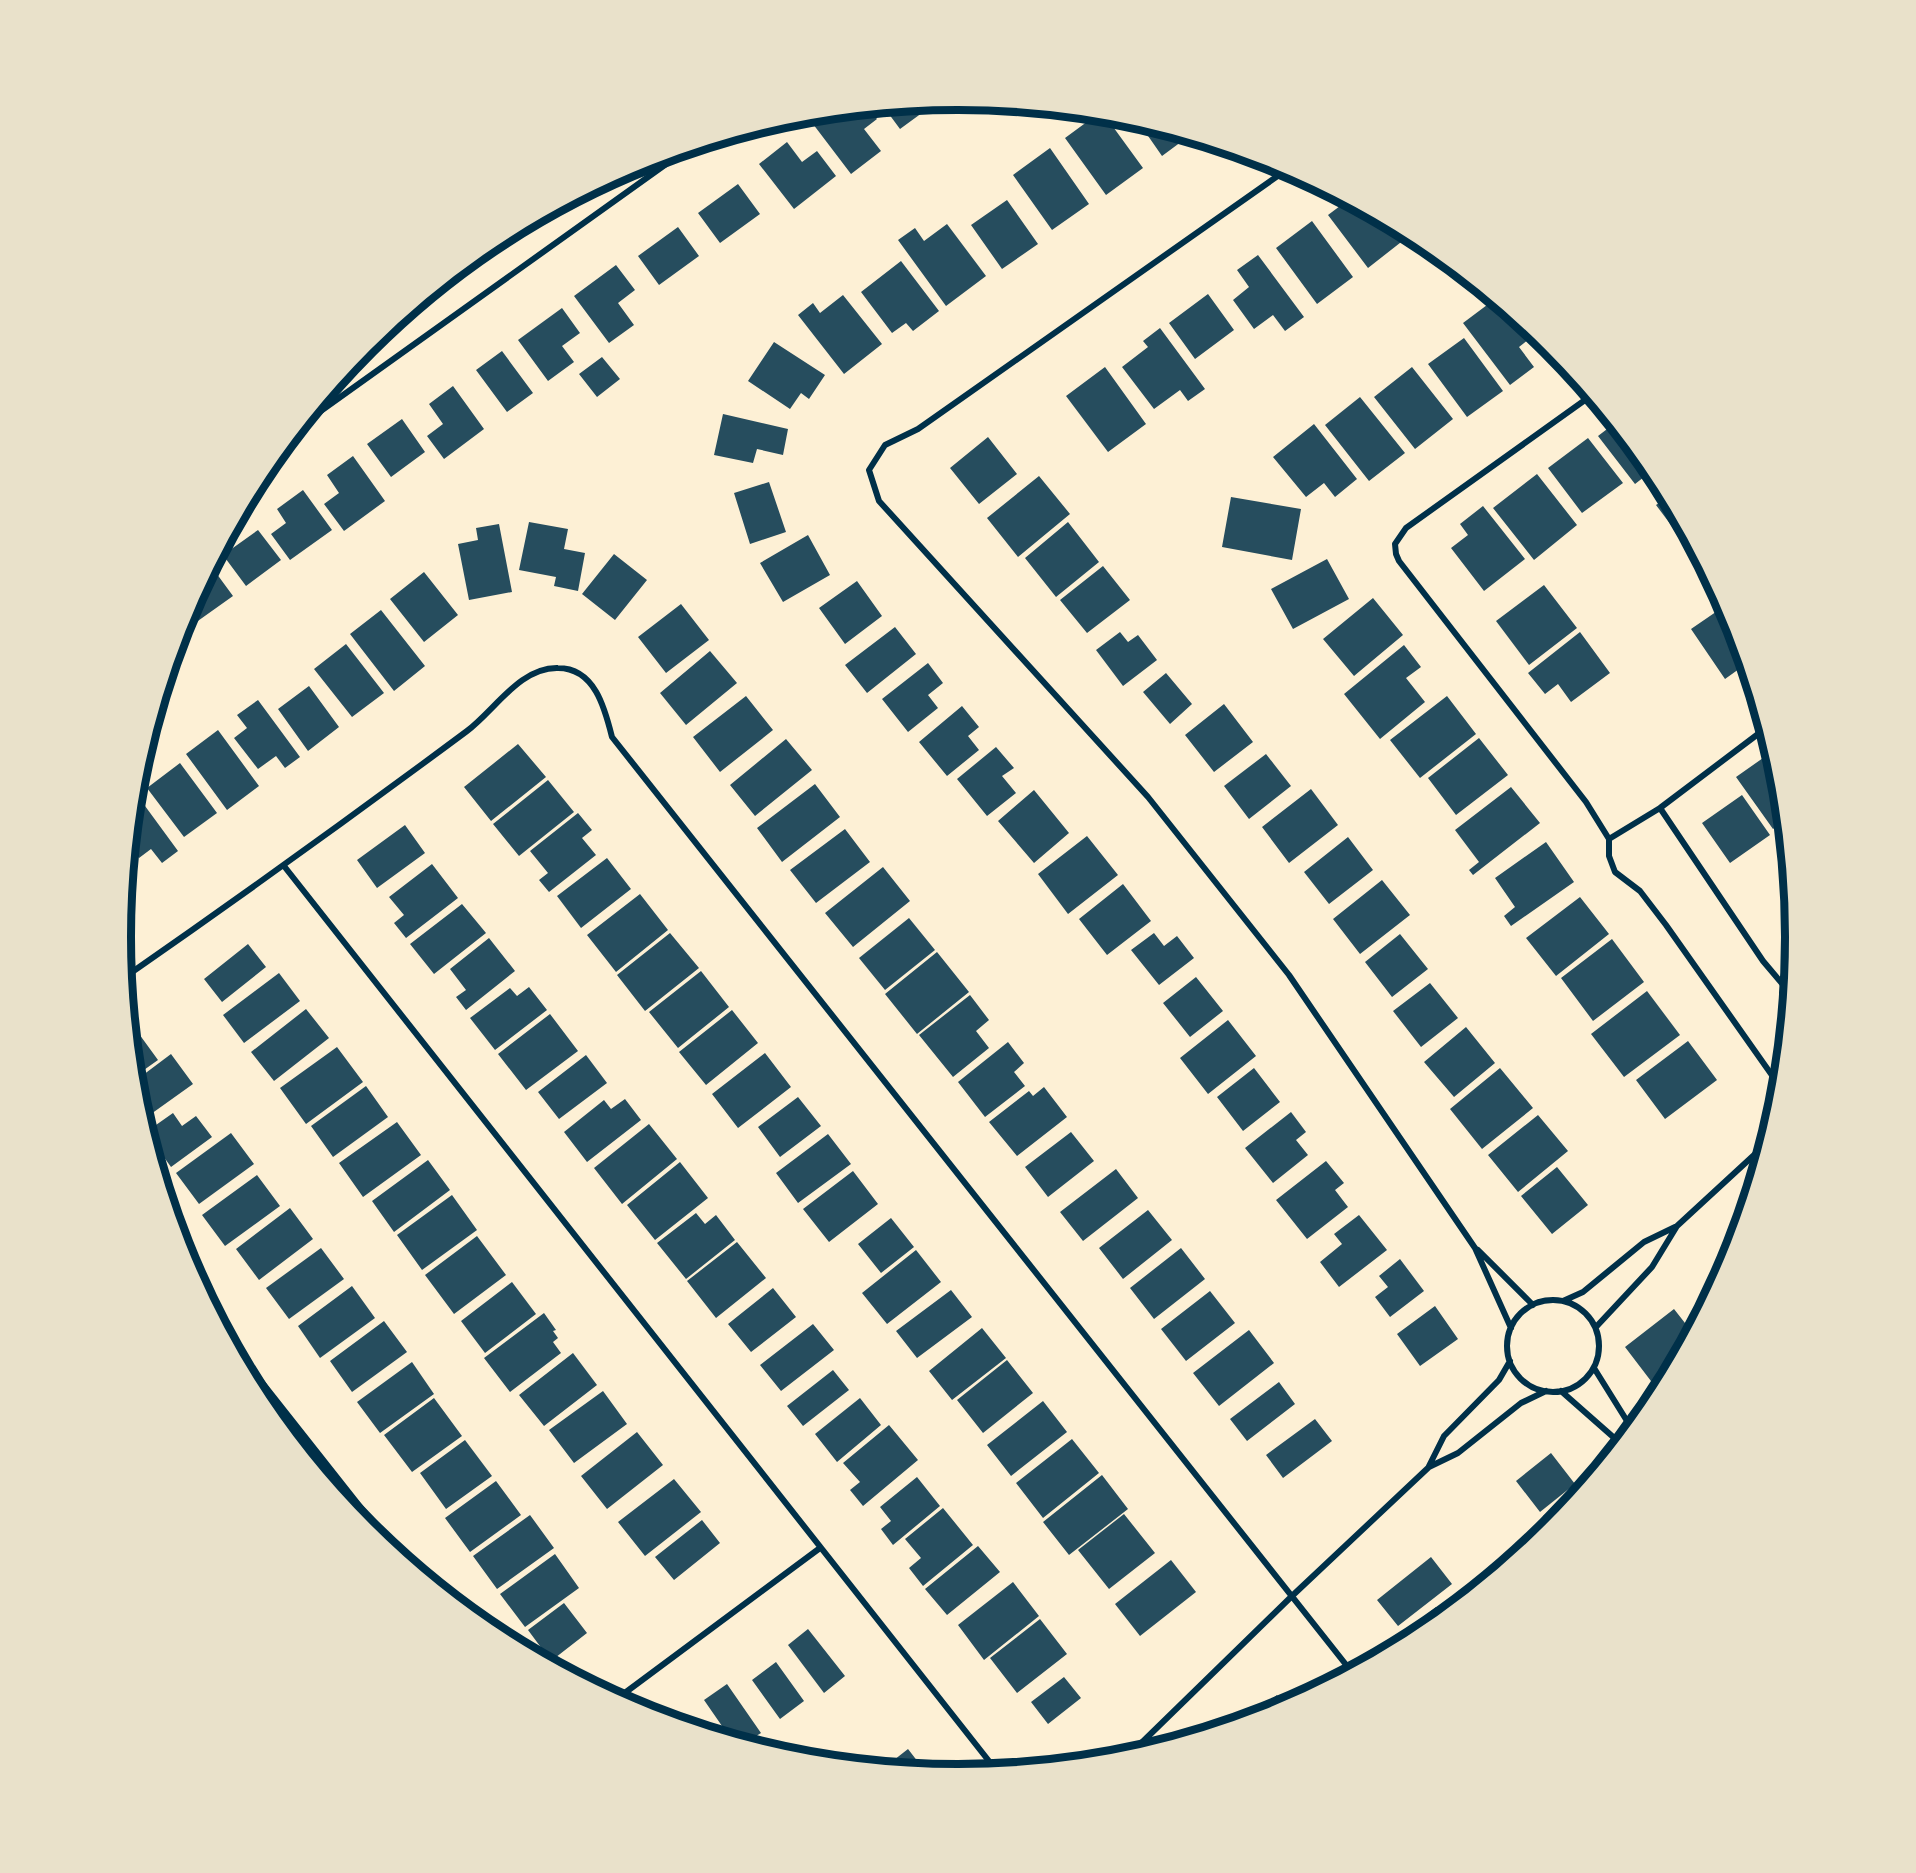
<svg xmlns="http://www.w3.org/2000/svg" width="1916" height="1873" font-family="'Public Sans',sans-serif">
<rect width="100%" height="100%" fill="#fdf0d5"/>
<path fill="#264d5e" d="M920 103 926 110 900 129 883 106Z
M868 108 877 119 864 129 881 151 851 174 813 124 829 112Z
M1099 113H1103L1143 168 1106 195 1065 138Z
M1137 120 1149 123 1189 136 1162 156Z
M787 142 802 162 817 151 836 176 794 209 759 164Z
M1050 148 1089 204 1052 230 1013 175Z
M738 184 760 214 720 243 698 213Z
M1007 200 1038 244 1002 269 971 225Z
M1348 200 1394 225 1405 239 1368 268 1328 215Z
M1312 221 1353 277 1317 304 1276 248Z
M947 224 986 276 946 306 898 240 915 228 924 241Z
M678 227 699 256 659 285 638 256Z
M1258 255 1304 317 1285 331 1273 315 1254 329 1233 300 1249 287 1237 270Z
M901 261 939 311 913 331 906 323 892 333 861 292Z
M616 265 635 290 618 303 634 325 609 343 574 296Z
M1208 294 1234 330 1195 359 1169 323Z
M843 295 882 344 844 374 798 315 813 303 820 313Z
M1495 299 1537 333 1519 347 1534 367 1510 385 1463 323Z
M562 308 580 333 562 346 574 362 548 381 518 340Z
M1160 328 1205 389 1188 401 1180 390 1154 409 1122 367 1148 347 1143 341Z
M1464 338 1503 391 1467 417 1428 364Z
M774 342 825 375 809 399 801 393 790 409 748 381Z
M502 351 533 393 507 412 476 370Z
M602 357 620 379 597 397 579 374Z
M1105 367 1146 424 1108 452 1066 396Z
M1412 367 1453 419 1415 449 1374 397Z
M453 386 484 429 444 459 427 436 443 424 429 404Z
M1360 397 1405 453 1369 481 1325 425Z
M723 414 788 429 783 455 757 449 753 463 714 455Z
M402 419 425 452 391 477 367 444Z
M1615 423 1653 470 1635 484 1598 436Z
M1314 424 1357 479 1335 497 1324 483 1306 497 1273 457Z
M988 437 1017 474 979 504 950 468Z
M1588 438 1623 483 1582 513 1548 468Z
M353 456 385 501 344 531 324 504 339 493 327 475Z
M1537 474 1577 525 1534 560 1493 508Z
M1039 476 1070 514 1018 557 987 518Z
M769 482 786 532 750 544 734 493Z
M303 490 332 530 290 560 271 534 286 523 277 509Z
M1231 497 1301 509 1292 560 1222 547Z
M1668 497 1689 537 1683 541 1656 505Z
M1483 506 1525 559 1484 591 1451 548 1468 535 1460 524Z
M529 522 568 529 564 549 585 553 578 591 554 586 556 577 519 570Z
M1068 522 1099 562 1056 597 1025 558Z
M499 524 512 592 469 600 458 544 478 540 476 528Z
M258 530 281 560 246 586 223 555Z
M808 535 830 575 783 602 760 563Z
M1692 542 1713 581 1710 583 1684 548Z
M614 554 647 580 615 620 582 594Z
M1327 559 1349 599 1293 629 1271 589Z
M211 566 233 596 195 623 186 612Z
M1103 566 1130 600 1087 633 1060 600Z
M424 572 458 615 424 642 390 599Z
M857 581 882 616 845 644 819 608Z
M1544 585 1577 628 1529 665 1496 621Z
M1373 598 1403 635 1354 676 1323 639Z
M681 604 709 640 666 673 638 637Z
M1726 605 1732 616 1746 664 1725 679 1691 629Z
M381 610 425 666 394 691 350 634Z
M895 627 916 654 867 693 845 665Z
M180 631 186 640 175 648 177 641Z
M1120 632 1128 642 1138 635 1157 660 1123 686 1096 650Z
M1580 632 1610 673 1571 702 1558 684 1545 694 1528 673Z
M346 644 384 693 352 717 314 669Z
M1404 645 1421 667 1406 678 1425 702 1380 739 1344 694Z
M710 651 737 683 686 725 660 693Z
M928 663 943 683 928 695 938 708 908 732 882 699Z
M1166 673 1192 704 1170 724 1143 692Z
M309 686 339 727 308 751 278 709Z
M746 696 773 730 720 772 693 737Z
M1447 696 1476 734 1420 778 1390 740Z
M258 700 300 757 285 768 276 756 258 769 234 738 247 728 237 715Z
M1224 704 1253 742 1214 772 1185 735Z
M962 706 979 727 968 736 979 750 947 776 919 742Z
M218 730 259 786 227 810 186 754Z
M1479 738 1508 775 1456 815 1428 778Z
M786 739 812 770 755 816 730 785Z
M518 744 546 777 491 821 464 787Z
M996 747 1014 768 1002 776 1016 793 987 816 957 779Z
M1773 751 1779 773 1784 821 1773 829 1736 777Z
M1266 754 1291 786 1249 819 1224 786Z
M180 763 217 813 184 837 147 788Z
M548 780 574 812 519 856 493 824Z
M815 784 840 817 782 862 757 828Z
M1511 787 1540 823 1473 875 1469 870 1479 862 1455 830Z
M1311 789 1338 825 1289 863 1262 827Z
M1034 790 1069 833 1034 863 998 821Z
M137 795 178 851 162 863 151 849 139 858 130 845 134 797Z
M1742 795 1770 835 1730 863 1702 823Z
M578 813 592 830 582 838 596 855 549 892 539 880 548 873 530 851Z
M405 825 425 853 377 888 357 860Z
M845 829 870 862 816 903 790 870Z
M1087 836 1118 875 1068 914 1038 874Z
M1348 837 1373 870 1329 904 1304 872Z
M1546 842 1574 882 1511 926 1504 916 1515 907 1495 878Z
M607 858 631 889 581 928 557 896Z
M128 863 136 874 126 881Z
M432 864 458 898 406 938 394 923 404 915 389 897Z
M883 867 910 901 853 947 825 913Z
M1382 880 1410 915 1360 954 1333 919Z
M1123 884 1151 921 1107 955 1079 919Z
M640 894 668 930 616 972 587 935Z
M1580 897 1609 934 1556 976 1526 938Z
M462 904 486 933 434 974 410 944Z
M909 918 935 950 885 990 859 958Z
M1794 920 1795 937V941L1784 928Z
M670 933 699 968 645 1011 617 975Z
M1154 933 1164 946 1177 936 1194 958 1159 985 1131 950Z
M1400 934 1428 969 1392 997 1365 962Z
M489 938 515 971 466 1010 456 997 466 990 450 969Z
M1612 939 1644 982 1593 1021 1561 978Z
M248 944 266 967 222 1002 204 979Z
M937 952 969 992 917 1034 885 994Z
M701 971 729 1007 678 1048 649 1012Z
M279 973 300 1001 244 1043 223 1015Z
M1196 977 1223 1011 1190 1037 1163 1003Z
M1430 983 1458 1018 1421 1047 1393 1011Z
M529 987 547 1010 495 1050 470 1018 510 988 517 996Z
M1647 991 1680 1035 1624 1077 1591 1034Z
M970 995 989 1020 976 1031 989 1048 953 1077 919 1035Z
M306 1009 329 1038 274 1081 251 1052Z
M732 1010 758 1043 706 1085 679 1052Z
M550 1014 578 1051 526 1090 498 1054Z
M1228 1020 1256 1056 1208 1094 1180 1058Z
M134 1027 158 1060 134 1077 130 1030Z
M1466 1027 1495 1063 1454 1097 1424 1062Z
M1688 1041 1717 1080 1665 1119 1636 1080Z
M1008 1042 1024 1063 1014 1072 1025 1086 985 1117 958 1082Z
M337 1047 363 1082 306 1124 280 1088Z
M765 1053 791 1087 738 1128 712 1094Z
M171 1054 193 1084 144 1119 137 1100 135 1081Z
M586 1055 607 1083 559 1119 538 1092Z
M1254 1068 1280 1102 1243 1131 1217 1097Z
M1500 1068 1533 1108 1482 1149 1450 1109Z
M366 1086 388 1117 333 1157 311 1126Z
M1044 1087 1067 1117 1017 1156 989 1122 1029 1091 1033 1096Z
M798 1097 821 1126 780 1157 758 1127Z
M625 1099 641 1120 587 1162 564 1132 604 1100 611 1109Z
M1291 1112 1306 1132 1296 1140 1308 1155 1273 1183 1245 1148Z
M173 1113 182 1126 196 1116 212 1137 171 1167 146 1132Z
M1538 1115 1568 1151 1518 1192 1488 1155Z
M397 1122 421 1155 363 1197 339 1163Z
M649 1124 677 1159 622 1204 594 1168Z
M1071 1132 1094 1161 1048 1197 1025 1167Z
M231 1133 254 1164 199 1204 176 1173Z
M828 1134 851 1164 798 1203 776 1173Z
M428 1160 450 1190 394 1232 372 1201Z
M1326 1161 1344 1183 1335 1190 1348 1207 1307 1239 1276 1200Z
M680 1162 708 1198 655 1240 627 1205Z
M1557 1167 1588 1205 1552 1234 1521 1196Z
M1116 1169 1138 1198 1083 1241 1060 1212Z
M853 1171 878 1204 829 1242 803 1209Z
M257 1175 280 1206 225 1246 202 1215Z
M452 1195 477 1230 422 1270 397 1235Z
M290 1208 313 1239 259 1280 236 1249Z
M1148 1210 1172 1240 1123 1279 1099 1248Z
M696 1213 705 1224 716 1215 735 1240 686 1279 657 1243Z
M1359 1215 1387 1250 1339 1287 1320 1262 1342 1244 1334 1234Z
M891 1218 914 1247 881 1273 858 1244Z
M477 1236 506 1275 454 1314 425 1275Z
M737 1242 766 1278 716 1318 687 1281Z
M321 1248 344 1279 289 1319 266 1288Z
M1181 1248 1205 1279 1154 1319 1130 1288Z
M916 1250 941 1282 887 1324 862 1293Z
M1400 1259 1424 1291 1390 1317 1375 1297 1388 1287 1379 1276Z
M512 1282 536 1314 485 1353 461 1321Z
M352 1286 375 1318 320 1358 298 1326Z
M773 1288 796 1317 751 1352 728 1324Z
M951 1290 972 1317 917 1358 896 1331Z
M1210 1291 1235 1323 1186 1361 1161 1329Z
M1435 1306 1458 1339 1420 1366 1397 1334Z
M1674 1309 1692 1332 1670 1373 1654 1385 1625 1347Z
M544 1313 556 1330 553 1331 558 1338 553 1342 561 1353 510 1392 484 1358Z
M384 1321 407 1352 352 1392 330 1361Z
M813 1324 834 1350 781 1391 760 1365Z
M982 1328 1006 1358 952 1400 929 1371Z
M1249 1330 1274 1363 1219 1406 1193 1373Z
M573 1353 597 1385 544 1426 519 1395Z
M1007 1360 1033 1393 983 1433 957 1400Z
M412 1362 434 1394 380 1433 357 1402Z
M833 1370 849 1390 803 1426 787 1406Z
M1279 1382 1295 1404 1247 1441 1230 1419Z
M603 1391 627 1424 574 1463 549 1430Z
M434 1398 462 1436 412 1472 384 1435Z
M860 1398 881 1425 837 1462 815 1434Z
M1043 1401 1067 1432 1011 1476 987 1445Z
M1315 1419 1332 1441 1283 1478 1266 1455Z
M889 1425 918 1460 863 1506 850 1490 860 1482 843 1463Z
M637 1432 663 1465 607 1509 581 1476Z
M1072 1439 1099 1473 1043 1518 1016 1483Z
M465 1440 492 1476 446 1509 420 1473Z
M1551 1453 1575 1484 1540 1512 1516 1481Z
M1102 1475 1128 1509 1069 1555 1043 1522Z
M917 1477 940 1506 893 1545 881 1529 891 1521 880 1507Z
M674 1479 701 1512 645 1556 618 1522Z
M496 1481 521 1515 470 1552 445 1518Z
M1578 1489 1580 1492 1551 1527 1543 1516Z
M943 1508 973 1545 923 1586 909 1568 921 1558 905 1539Z
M1124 1514 1155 1553 1109 1589 1078 1550Z
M530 1515 554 1548 497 1589 473 1556Z
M702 1520 720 1543 674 1580 655 1557Z
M978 1546 1000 1572 947 1615 925 1589Z
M555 1554 579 1588 525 1627 500 1594Z
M1431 1557 1452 1584 1398 1626 1377 1600Z
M1171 1560 1196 1592 1140 1636 1115 1604Z
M1013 1582 1039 1616 984 1660 958 1625Z
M564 1603 587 1633 551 1661 528 1630Z
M1436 1607 1443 1616 1423 1633 1391 1650 1387 1646Z
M1040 1619 1067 1654 1017 1693 990 1658Z
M808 1629 845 1676 824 1693 788 1645Z
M776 1662 804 1701 780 1719 752 1680Z
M1064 1677 1081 1698 1048 1724 1031 1702Z
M727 1684 761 1733 745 1743 731 1739 704 1700Z
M1277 1695 1286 1706 1245 1721 1244 1720Z
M690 1718 698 1729 681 1724Z
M908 1749 925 1771 885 1767Z"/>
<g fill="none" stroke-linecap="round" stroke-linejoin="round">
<path stroke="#003049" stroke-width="6" d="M1289 168 918 429 885 445 869 470 879 501 1148 797 1289 975 1475 1248 1511 1328
M1592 395 1406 528 1395 544 1396 554 1399 561 1586 802 1609 839 1660 808 1766 728
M297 428 690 147
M1660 808 1763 961 1790 993
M1609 839V856L1615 872 1640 891 1666 925 1781 1088
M284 866 996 1770
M125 977C240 897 354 815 467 731 495 710 520 667 558 668 595 668 605 709 612 737L1351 1671
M1478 1250 1533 1305
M1507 1346a46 46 0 1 1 92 0a46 46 0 1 1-92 0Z
M1563 1301 1583 1292 1644 1242 1675 1227
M1596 1327 1652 1267 1677 1226 1766 1144
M227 1338 399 1556
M1594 1368 1632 1429
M1561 1391 1620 1443
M1429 1466 1444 1436 1499 1380 1510 1361
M618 1700 622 1695 820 1548
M1128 1756 1292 1596 1429 1467 1458 1453 1521 1403 1546 1391"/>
</g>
<path d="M0 0H1916V1873H0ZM131 937a827 827 0 1 1 1654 0a827 827 0 1 1-1654 0Z" fill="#e9e1ca" fill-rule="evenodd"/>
<path fill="none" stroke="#003049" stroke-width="8" d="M131 937a827 827 0 1 1 1654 0a827 827 0 1 1-1654 0Z"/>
</svg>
